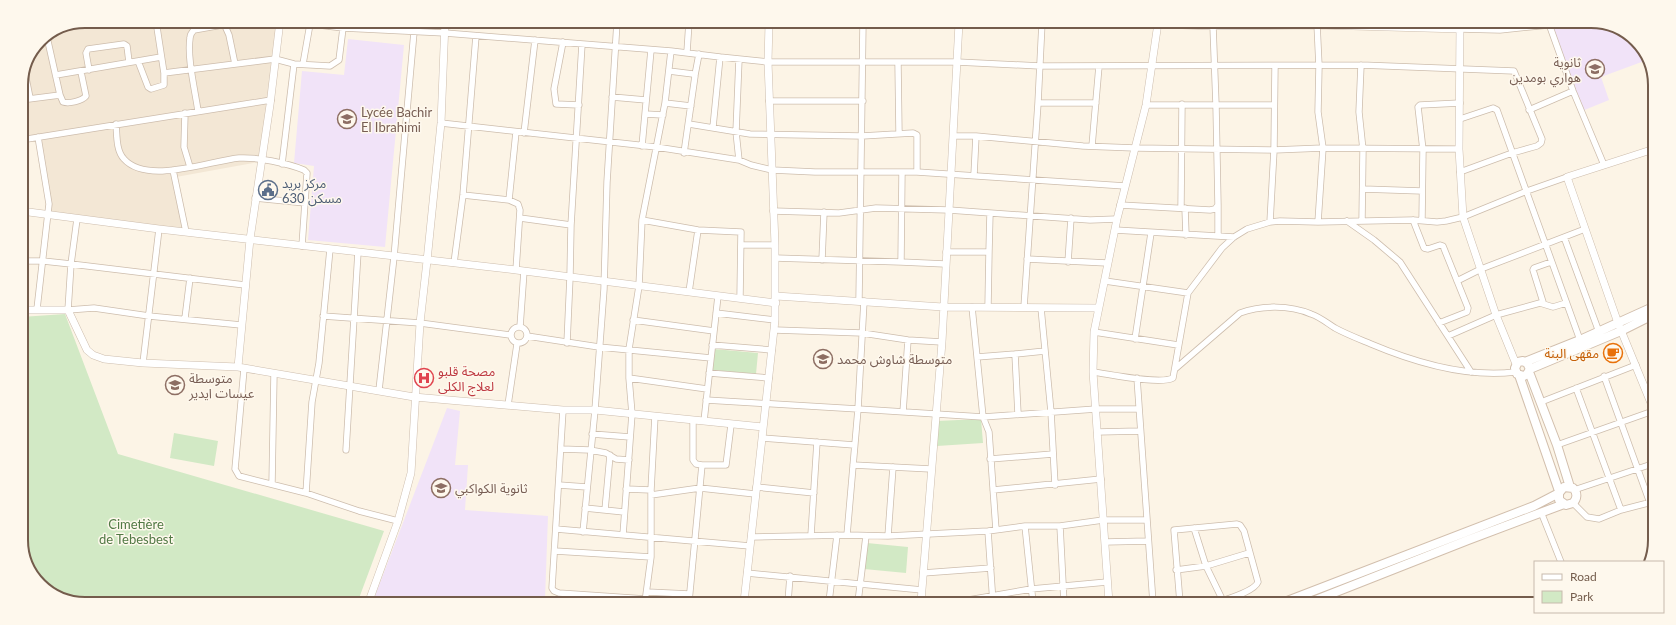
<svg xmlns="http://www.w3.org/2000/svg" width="1676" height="625" font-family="Lato,'Noto Sans Arabic',sans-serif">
<rect width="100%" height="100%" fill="#fcf4e6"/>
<path fill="#f3e7d5" d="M85 21H279L259 162 176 177 187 231 45 214 49 202 37 136 21 138V81L40 40Z"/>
<path fill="#f1e3f8" d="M1550 24H1612L1642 46 1647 60 1601 77 1609 100 1582 111Z
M348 39 404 45 385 247 308 240 314 166 294 163 302 71 344 75Z
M447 408 460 411 455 465H468L465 510 548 516 545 599 581 602 373 601Z"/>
<path fill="#d2e9c5" d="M65 314 118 454 384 531 358 601H64L34 579 21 545V317Z
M714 349 758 353 756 374 712 370Z
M981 419 983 443 937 446 936 421Z
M174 433 218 441 214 466 170 458Z
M867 543 908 547 906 573 864 569Z"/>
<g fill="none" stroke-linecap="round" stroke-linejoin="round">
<defs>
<path id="minor" d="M287 21 343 28 445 33 671 51 720 57
M1317 24 1319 66 1318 112 1323 148 1318 222
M1549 24 1573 91 1604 165
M1460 29 1500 30 1549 25
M47 37 60 95 63 102C69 104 82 101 86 96L81 72
M563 42 554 89 556 104 579 105
M687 52 689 22
M739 59 736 132 739 160
M138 61 148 87 151 89 164 85V73L156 21
M898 63 899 133
M303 64 310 24
M1361 65 1359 112 1363 150 1362 221
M89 70 86 53 88 49 124 44 127 46 129 62
M669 71 693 74 695 76 684 153
M25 73 30 98
M164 73 275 59 294 64 330 66 339 60 343 28
M56 75 161 57
M695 75 699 54
M612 97 646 100
M21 100 60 95
M769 101H863
M665 103 691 106
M1038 103H1096
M1146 105H1274
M1529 110 1573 91
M198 111C195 90 187 58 190 38 190 35 192 32 194 30L222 25 225 26 229 35 235 64
M185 113 184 147 190 167
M645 114 663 115
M1460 119 1493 108 1497 110 1580 340
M441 123 656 147 739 160 751 165 772 170 815 172H917L1125 186
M116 124C117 135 116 151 124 159 147 185 209 161 239 158 257 157 287 163 304 170L307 173 302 246
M689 124 750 134 862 136 913 133 917 135V172
M713 127 720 57 768 62H957L1040 66 1361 65 1514 71 1542 139 1541 143 1537 146 1512 153 1460 172
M1655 127 1651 117 1655 114
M524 133 535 40
M953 136H976L1083 146 1135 148 1274 150 1323 148 1459 149
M21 140 271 100
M642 146 651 50
M1092 146 1099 66
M282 164 294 64
M173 170 186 232
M902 172 901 262 945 264
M974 175 976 136
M1363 189 1422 191
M463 195 509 200 516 132
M255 198 305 203
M509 200 518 204 520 210 516 270
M1120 205 1210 210 1215 209 1218 205 1216 105 1213 26
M1181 207 1182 104
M1185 208 1186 235
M773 211 839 213 876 208 949 210 1090 220 1117 219
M520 218 571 225
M77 219 71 264 68 310 94 308 149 316 241 325
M642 220 698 230 741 232 740 298
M1413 220 1424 248 1428 249 1440 245 1443 246 1468 308 1467 312 1439 323
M1422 220 1423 150 1418 107 1420 105 1460 103
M1347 221 1374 240 1400 262 1471 372
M1270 222 1274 150 1275 66
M1115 230 1234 237
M1218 236V205
M1564 237 1599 332
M741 245H775
M946 252H989L990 213
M775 258 901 262
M1027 259 1107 263
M822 260 824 212
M21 261H43L71 264 245 285
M1068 262 1071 218
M454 263 463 195 476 36
M1105 281 1188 293
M1457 281 1481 269 1585 229
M689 292 698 230
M859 300 863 23
M864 301 858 409 983 417 1096 409H1139
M1543 302 1533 270 1534 268 1551 262
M972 307 983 417 989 432 996 530
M988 307 989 252
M1024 307 1038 103 1042 23
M1041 308 1051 412 1055 485
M37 309 49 204 38 137
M716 313 775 320
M323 316 420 323 510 335
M185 318 190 278
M633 320 714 331
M511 335a8 8 0 1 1 16 0a8 8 0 1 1-16 0Z
M520 327 524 271
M775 330 862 333 908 340 942 342
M1094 332 1178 345
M527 336 599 347 711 358
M1448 336 1496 315 1540 303 1553 307 1566 303
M1135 339 1151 233
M567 343 570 277 571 225 582 44
M712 345 772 350
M1015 354 1045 351
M977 357 1015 354 1018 414
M143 363 159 229
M244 369 235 469 239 476 306 493 359 511 398 521
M1175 369 1240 313C1261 305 1290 305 1311 314 1320 317 1327 323 1335 328 1346 334 1359 339 1371 344 1416 363 1466 378 1515 372
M1093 372C1109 374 1160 385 1173 378L1188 293 1222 248 1234 237 1247 229 1270 222 1280 221 1318 222 1413 220 1437 222 1446 221 1463 217 1527 191 1567 177
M709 373 769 378
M1604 376 1650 503
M629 378 707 389
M1137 378 1153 603
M1576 388 1621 510
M1645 388 1653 385
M379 390 394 257 414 32
M706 400 858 409 847 535
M1541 402 1636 365
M508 405 517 344
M563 410 552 588 554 591 559 593 646 599
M903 412 908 340
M704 421 718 296
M1097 432 1140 431
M592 434 630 437
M762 438 854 445
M1557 445 1653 411
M561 449 590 450 606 453 616 459 629 460
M346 450 358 252
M990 459 1053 454
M702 465H726L731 425
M853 465 931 469
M272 484 274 374
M559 485 587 487
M756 487 814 493
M626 489 651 490
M993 490 1101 479
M1574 490 1652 464
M306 493 312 402 319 363 330 249
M651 495 700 488 755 494
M1573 503 1587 517 1599 519 1621 510 1652 502
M585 508 624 512
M605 510 610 455
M1541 512 1561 562
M1025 526 1033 603
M1060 526 1064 603
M1194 528 1206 566 1224 603
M556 529 750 546
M988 531 993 603
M583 532 595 410 604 289 607 182 617 22
M623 535 632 414 629 378V349L639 286 642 220 665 103 671 51
M811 535 817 442
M888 536 893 467
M751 537 847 535 888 536 988 531 1025 526H1060L1103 520H1147
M1105 542 1148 541
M555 551 651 557
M1176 570 1206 566 1249 553
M747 573 922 590
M923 573 991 568
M647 592 689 594
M645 602 651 557V490L655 416
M689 602 702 465 696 464 693 460V420
M788 602 790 576
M829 602 837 535
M858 602 866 536
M951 603 1031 589 1107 582
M1180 603 1174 530 1237 524 1240 525 1244 531 1258 582C1254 592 1226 599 1216 603"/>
<path id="tertiary" d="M1122 23 1213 26 1317 25 1460 29
M1460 24 1459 149 1463 217 1496 315 1516 364
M21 211 159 229 516 270 776 303
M776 296 943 307 1098 308
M21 310H68L87 350 93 355 104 359 143 363 238 367 414 397 563 410H595L763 427
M238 367 250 239 270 105 280 21
M1653 408 1618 323 1567 177 1654 149
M369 601 398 521 411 473 420 323 427 261 441 123 445 22
M744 602 775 320V245L768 62 769 23
M921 602 942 342 959 23
M1109 603 1093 372 1094 332 1117 219 1146 105 1158 23"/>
<path id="secondary" d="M1525 362 1580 340 1653 307
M1530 369 1527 363 1523 361 1518 362 1515 368 1517 374 1524 376 1527 374 1530 369 1621 331 1653 315
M1529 372 1557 445 1570 487
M1519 375 1559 491
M1282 603 1534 506 1559 493 1564 487 1573 488C1578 493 1577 499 1573 503L1566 505 1559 500V493
M1308 603 1468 540 1564 504"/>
</defs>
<use href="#minor" stroke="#cdbdad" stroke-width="7"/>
<use href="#tertiary" stroke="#cdbdad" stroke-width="8"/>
<use href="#secondary" stroke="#d2bfad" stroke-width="10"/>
<use href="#minor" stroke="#fff" stroke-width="5.5"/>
<use href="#tertiary" stroke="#fff" stroke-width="7"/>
<use href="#secondary" stroke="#fff" stroke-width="8"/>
</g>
<defs>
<symbol id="school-ring" viewBox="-11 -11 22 22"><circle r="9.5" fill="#fef8ed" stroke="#8d6e63" stroke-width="1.5"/><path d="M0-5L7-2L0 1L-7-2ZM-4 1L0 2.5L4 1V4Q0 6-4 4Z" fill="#8d6e63"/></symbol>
<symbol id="civic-ring" viewBox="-11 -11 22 22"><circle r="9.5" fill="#fef8ed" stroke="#5c6f8a" stroke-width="1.5"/><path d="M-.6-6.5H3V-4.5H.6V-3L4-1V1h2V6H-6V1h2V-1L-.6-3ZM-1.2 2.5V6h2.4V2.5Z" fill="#5c6f8a"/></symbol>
<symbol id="cafe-ring" viewBox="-11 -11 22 22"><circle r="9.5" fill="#fef8ed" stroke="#e8710a" stroke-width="1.5"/><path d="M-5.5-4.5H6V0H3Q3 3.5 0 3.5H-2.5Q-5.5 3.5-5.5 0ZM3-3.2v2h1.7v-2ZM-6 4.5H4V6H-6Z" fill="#e8710a"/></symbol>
<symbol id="hospital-ring" viewBox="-11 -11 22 22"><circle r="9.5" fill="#fef8ed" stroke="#e0444e" stroke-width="1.5"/><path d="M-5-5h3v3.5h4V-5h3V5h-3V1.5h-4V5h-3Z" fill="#e0444e"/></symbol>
</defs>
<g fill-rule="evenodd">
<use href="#school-ring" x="1584" y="58" width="22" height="22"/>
<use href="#school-ring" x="336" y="108" width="22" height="22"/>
<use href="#civic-ring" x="257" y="179" width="22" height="22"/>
<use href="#cafe-ring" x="1602" y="342" width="22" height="22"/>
<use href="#school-ring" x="812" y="348" width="22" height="22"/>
<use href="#hospital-ring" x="413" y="367" width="22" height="22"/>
<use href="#school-ring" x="164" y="374" width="22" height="22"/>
<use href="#school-ring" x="430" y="477" width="22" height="22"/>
</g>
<g text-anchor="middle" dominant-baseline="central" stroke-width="3" stroke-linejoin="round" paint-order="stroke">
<g font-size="13" fill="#785e54" stroke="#fef8ed" text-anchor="start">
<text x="1581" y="62" text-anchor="end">ثانوية<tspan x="1581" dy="15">هواري بومدين</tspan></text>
<text x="361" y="112">Lycée Bachir<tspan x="361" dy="15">El Ibrahimi</tspan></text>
<text x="837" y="359">متوسطة شاوش محمد</text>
<text x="189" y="378">متوسطة<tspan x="189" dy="15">عيسات ايدير</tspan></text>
<text x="455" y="488">ثانوية الكواكبي</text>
</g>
<g font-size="13" fill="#4e5e75" stroke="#fef8ed" text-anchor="start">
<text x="282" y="183">مركز بريد<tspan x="282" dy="15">630 مسكن</tspan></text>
</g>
<g font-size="13" fill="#c56008" stroke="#fef8ed" text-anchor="end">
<text x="1599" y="353">مقهى البنة</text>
</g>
<g font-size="13" fill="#be3a42" stroke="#fef8ed" text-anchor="start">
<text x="438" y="371">مصحة قلبو<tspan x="438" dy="15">لعلاج الكلى</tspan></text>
</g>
<g font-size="13" fill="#517944" stroke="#fef8ed">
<text x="136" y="524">Cimetière<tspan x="136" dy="15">de Tebesbest</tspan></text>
</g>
</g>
<path d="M0 0H1676V625H0ZM85 28H1591A57 57 0 0 1 1648 85V540A57 57 0 0 1 1591 597H85A57 57 0 0 1 28 540V85A57 57 0 0 1 85 28Z" fill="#fef8ed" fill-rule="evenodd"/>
<path fill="none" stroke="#745c4c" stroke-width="2" d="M85 28H1591A57 57 0 0 1 1648 85V540A57 57 0 0 1 1591 597H85A57 57 0 0 1 28 540V85A57 57 0 0 1 85 28Z"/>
<rect x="1534" y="561" width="130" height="52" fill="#fef8ed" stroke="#c7baad"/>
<rect x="1542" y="574" width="20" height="6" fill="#ffffff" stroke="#c7baad"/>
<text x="1570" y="581" font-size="12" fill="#745c4c">Road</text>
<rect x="1542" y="591" width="20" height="12" fill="#d2e9c5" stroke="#c7baad"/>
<text x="1570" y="601" font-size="12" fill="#745c4c">Park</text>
</svg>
